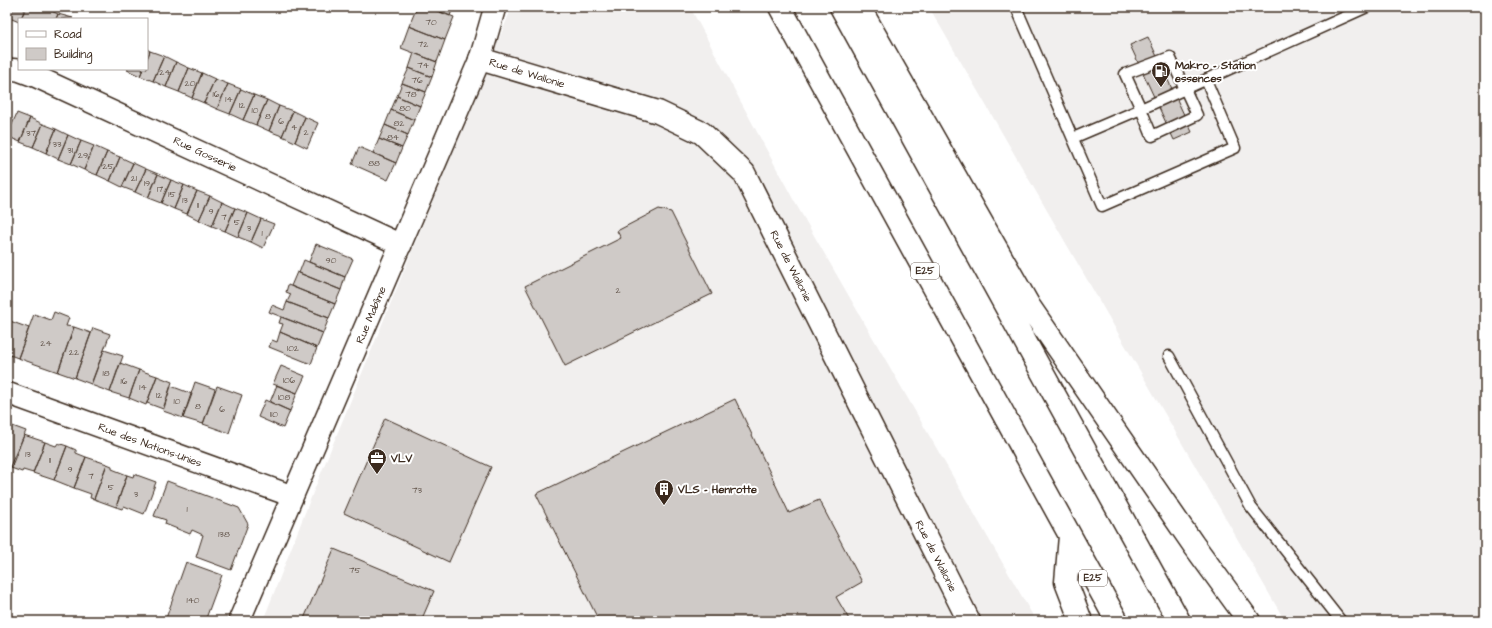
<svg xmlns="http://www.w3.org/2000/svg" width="1492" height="628" font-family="'Architects Daughter',sans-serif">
<rect width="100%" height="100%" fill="#fff"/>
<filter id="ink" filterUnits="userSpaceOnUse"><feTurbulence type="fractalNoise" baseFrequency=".025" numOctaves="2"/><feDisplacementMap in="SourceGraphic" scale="8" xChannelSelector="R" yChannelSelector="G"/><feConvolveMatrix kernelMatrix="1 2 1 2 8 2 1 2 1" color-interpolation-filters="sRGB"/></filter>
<g filter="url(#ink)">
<path fill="#f1efee" d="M512 7H690L793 199 1036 621H263L308 505Z
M929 7H1485V621H1285Z"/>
<path fill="#cfcac7" stroke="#3b2a1e" d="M7 7H26L19 22 7 17Z
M26 7H43L58 14 56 19H21Z
M417 7H427L454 17 445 40 409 26Z
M427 7H453L450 16Z
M58 14 73 18 56 19Z
M409 26 445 40 437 62 401 48Z
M1148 37 1192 132 1174 140 1130 45Z
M147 49 150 51 147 59Z
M150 51 164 56 153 81 140 76 143 69H147V59Z
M414 53 437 62 432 77 409 68Z
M164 56 176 62 166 87 153 81Z
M176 62 189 68 179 92 166 87Z
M189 68 202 73 192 98 179 92Z
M409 68 432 77 426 92 402 83Z
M128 69H143L140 76 127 70Z
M202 73 215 79 204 103 192 98Z
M215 79 228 84 217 109 204 103Z
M402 83 426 92 420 106 397 96Z
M228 84 241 89 230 114 217 109Z
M241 89 254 95 243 120 230 114Z
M254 95 267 100 256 125 243 120Z
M397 96 420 106 414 120 391 110Z
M267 100 279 106 269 131 256 125Z
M279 106 293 111 282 136 269 131Z
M391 110 414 120 408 135 385 125Z
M293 111 305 117 295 142 282 136Z
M17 113 30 118 20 142 7 136Z
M305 117 318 123 307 148 295 142Z
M30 118 43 124 33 147 20 142Z
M43 124 56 129 46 153 33 147Z
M385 125 408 135 402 148 379 139Z
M56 129 68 135 58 159 46 153Z
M68 135 81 141 71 164 58 159Z
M379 139 402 148 396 163 373 153Z
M81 141 94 146 84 170 71 164Z
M94 146 107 152 97 175 84 170Z
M359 147 396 163 388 180 352 164Z
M107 152 120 157 110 181 97 175Z
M120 157 133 163 122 187 110 181Z
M133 163 146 169 135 192 122 187Z
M146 169 158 174 148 198 135 192Z
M158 174 171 180 161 203 148 198Z
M171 180 184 185 174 209 161 203Z
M184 185 197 191 187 214 174 209Z
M197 191 210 196 199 220 187 214Z
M210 196 222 202 212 226 199 220Z
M222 202 235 208 225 231 212 226Z
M235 208 248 213 238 237 225 231Z
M659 209 671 212 712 294 565 366 525 286 621 238 617 231Z
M248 213 261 219 251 242 238 237Z
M261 219 274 224 263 248 251 242Z
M316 244 353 259 345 277 309 262Z
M304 260 345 277 341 290 299 273Z
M297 272 341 290 335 304 291 286Z
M288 285 335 304 329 318 287 302 291 294 286 292Z
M287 302 329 318 323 333 269 312 272 305 284 310Z
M54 312 69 318 66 326 74 327 58 372 18 358 34 314 51 320Z
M281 317 323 333 317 348 280 332 283 324 279 323Z
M7 318 10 319 7 328Z
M10 321 29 328 18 358 7 354V328Z
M74 327 91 333 75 378 58 372Z
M93 328 110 334 91 384 75 378Z
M280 332 317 348 311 364 269 347 272 340 277 342Z
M104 350 123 356 110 392 91 385Z
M120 363 139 370 129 398 110 392Z
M281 366 305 376 297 393 273 384Z
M139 370 157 376 146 405 129 398Z
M157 376 172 382 163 409 147 403Z
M195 382 215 389 203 424 183 418Z
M277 385 297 393 290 411 270 402Z
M171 386 192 394 183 418 163 411Z
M217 386 242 395 229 433 203 424Z
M735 399 789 513 819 500 862 582 836 597 850 621H599L536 494Z
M265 400 290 411 283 428 258 417Z
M385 418 491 467 449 562 344 513Z
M7 424 26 431 10 466 7 465Z
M24 435 45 442 33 473 23 470 22 472 11 468Z
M45 442 56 446 58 443 67 446 54 480 33 473Z
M67 446 76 450V453L86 457 74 488 54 480Z
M86 457 107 464 94 499 90 498 91 494 74 488Z
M107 464 112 466V469L127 475 116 507 94 499Z
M134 474 156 482 144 514 124 506 122 509 116 507 127 475 133 477Z
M167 481 239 508 248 524 231 570 196 557 203 535 192 530 190 534 165 524 166 520 154 516Z
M334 549 434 591 421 621H303Z
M186 562 222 575 205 621H165Z"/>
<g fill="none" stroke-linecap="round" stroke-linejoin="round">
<defs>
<path id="lane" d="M1016 7 1102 206 1235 148 1206 80
M1185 89 1197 115 1152 136 1141 109Z
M1073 138 1141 109 1125 74 1170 57 1185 89 1367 7
M1169 356 1251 507 1341 621"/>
<path id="street" d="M7 69 18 70 37 77 401 245
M7 393 292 496
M239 621 480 59 495 7"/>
<path id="secondary" d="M480 59 658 112 702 133 744 173 969 621"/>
<path id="highway" d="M780 7 1117 621
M841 7 1179 621
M859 7 1029 306 1193 544 1249 621
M1070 536 1066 582 1081 621"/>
</defs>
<use href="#lane" stroke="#3b2a1e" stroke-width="13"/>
<use href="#street" stroke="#3b2a1e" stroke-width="24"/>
<use href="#secondary" stroke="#3b2a1e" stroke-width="25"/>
<use href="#highway" stroke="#3b2a1e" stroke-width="25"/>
<use href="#lane" stroke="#fff" stroke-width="10"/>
<use href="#street" stroke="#fff" stroke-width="21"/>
<use href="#secondary" stroke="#fff" stroke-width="22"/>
<use href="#highway" stroke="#fff" stroke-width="22"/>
</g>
</g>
<defs>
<symbol id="fuel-pin" viewBox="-11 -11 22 30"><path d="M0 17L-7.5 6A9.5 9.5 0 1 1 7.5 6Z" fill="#3b2a1e" stroke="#fff"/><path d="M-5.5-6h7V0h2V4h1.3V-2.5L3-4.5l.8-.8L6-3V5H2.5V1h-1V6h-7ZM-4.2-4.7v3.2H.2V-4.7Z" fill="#fff"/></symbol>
<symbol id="office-pin" viewBox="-11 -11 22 30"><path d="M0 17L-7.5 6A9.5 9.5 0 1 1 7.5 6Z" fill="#3b2a1e" stroke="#fff"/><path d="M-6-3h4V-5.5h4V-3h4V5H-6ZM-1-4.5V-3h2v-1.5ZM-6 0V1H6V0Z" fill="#fff"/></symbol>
<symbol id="building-pin" viewBox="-11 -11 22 30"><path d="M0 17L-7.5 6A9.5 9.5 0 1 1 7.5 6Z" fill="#3b2a1e" stroke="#fff"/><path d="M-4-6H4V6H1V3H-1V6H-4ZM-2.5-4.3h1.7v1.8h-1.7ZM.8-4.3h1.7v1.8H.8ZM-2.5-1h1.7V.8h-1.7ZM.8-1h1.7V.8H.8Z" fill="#fff"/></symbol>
</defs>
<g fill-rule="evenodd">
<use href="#fuel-pin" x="1150" y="60" width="22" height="30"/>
<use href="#office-pin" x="366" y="447" width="22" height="30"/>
<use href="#building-pin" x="653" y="478" width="22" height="30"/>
</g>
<g text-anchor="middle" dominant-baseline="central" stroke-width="4" stroke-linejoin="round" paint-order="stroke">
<g font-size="9" fill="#605248">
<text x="431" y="22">70</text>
<text x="423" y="44">72</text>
<text x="423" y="65">74</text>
<text x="165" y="72">24</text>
<text x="417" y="80">76</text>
<text x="190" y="83">20</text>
<text x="216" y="94">16</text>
<text x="411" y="94">78</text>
<text x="229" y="99">14</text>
<text x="242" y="105">12</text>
<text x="405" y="108">80</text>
<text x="255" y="110">10</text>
<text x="268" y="116">8</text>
<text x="281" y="121">6</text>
<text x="399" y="123">82</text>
<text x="294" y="127">4</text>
<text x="306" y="132">2</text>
<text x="31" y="133">37</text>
<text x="393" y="137">84</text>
<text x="57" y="144">33</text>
<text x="70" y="150">31</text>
<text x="83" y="155">29</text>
<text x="374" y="163">88</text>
<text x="108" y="166">25</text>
<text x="134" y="178">21</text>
<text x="147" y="183">19</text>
<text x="160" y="189">17</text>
<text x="172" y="194">15</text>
<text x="185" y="200">13</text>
<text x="198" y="205">11</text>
<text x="211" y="211">9</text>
<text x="224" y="217">7</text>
<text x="237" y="222">5</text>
<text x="249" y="228">3</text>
<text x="262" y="233">1</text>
<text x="331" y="260">90</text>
<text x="618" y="290">2</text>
<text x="46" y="343">24</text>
<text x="293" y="348">102</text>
<text x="74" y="352">22</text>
<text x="106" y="373">18</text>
<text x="289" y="380">106</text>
<text x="124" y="381">16</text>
<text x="143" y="387">14</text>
<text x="159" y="395">12</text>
<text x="284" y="397">108</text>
<text x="177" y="401">10</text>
<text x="198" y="406">8</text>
<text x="222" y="409">6</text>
<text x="274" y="414">110</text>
<text x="28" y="454">13</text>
<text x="50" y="460">11</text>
<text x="70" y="469">9</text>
<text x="91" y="476">7</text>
<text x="111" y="487">5</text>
<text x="417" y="490">73</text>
<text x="136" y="494">3</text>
<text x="187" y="509">1</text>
<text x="224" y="534">138</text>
<text x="355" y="570">75</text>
<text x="193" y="600">140</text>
</g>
<g fill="#fff" stroke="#766a62" stroke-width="1">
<rect x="911" y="263" width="28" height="16" rx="3"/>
<rect x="1079" y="570" width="28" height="16" rx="3"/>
</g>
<g font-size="10" font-weight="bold" fill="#3b2a1e">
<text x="925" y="271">E25</text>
<text x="1093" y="578">E25</text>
</g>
<g font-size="11" font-weight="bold" fill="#3b2a1e" stroke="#fff" text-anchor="start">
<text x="1175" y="65">Makro - Station<tspan x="1175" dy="13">essences</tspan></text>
<text x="391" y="458">VLV</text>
<text x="678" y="489">VLS - Henrotte</text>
</g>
<g font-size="11" fill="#3b2a1e" stroke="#fff">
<text transform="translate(527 73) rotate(17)">Rue de Wallonie</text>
<text transform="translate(205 154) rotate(25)">Rue Gosserie</text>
<text transform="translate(791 266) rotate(63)">Rue de Wallonie</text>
<text transform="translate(371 315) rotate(-67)">Rue Mabîme</text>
<text transform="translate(150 445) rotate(20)">Rue des Nations-Unies</text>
<text transform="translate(936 556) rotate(63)">Rue de Wallonie</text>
</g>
</g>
<rect width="1492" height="628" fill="none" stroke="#fff" stroke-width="24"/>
<rect x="12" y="12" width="1468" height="604" fill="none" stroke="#3b2a1e" stroke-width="1.5" filter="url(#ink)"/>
<rect x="18" y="18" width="130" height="52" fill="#ffffff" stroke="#b1aaa5"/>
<rect x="26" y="31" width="20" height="6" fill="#ffffff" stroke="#b1aaa5"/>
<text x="54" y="38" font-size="12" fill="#3b2a1e">Road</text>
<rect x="26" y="48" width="20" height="12" fill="#cfcac7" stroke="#b1aaa5"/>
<text x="54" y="58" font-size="12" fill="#3b2a1e">Building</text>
</svg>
